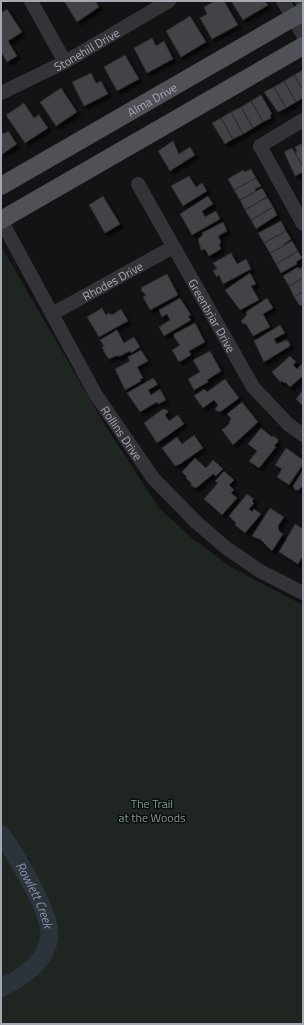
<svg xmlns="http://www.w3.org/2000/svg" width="304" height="1025" font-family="'Titillium Web',sans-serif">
<defs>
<filter id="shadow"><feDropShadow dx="3.5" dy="3.5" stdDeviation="1" flood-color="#0009"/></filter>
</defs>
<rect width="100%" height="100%" fill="#131214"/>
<path fill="#1f2621" d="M1 246 105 425 159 508 193 539 231 567 303 605V1024H1Z"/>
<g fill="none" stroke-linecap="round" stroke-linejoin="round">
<path stroke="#2d333b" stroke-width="18" id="s1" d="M1 834C15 854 54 916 49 939 45 963 20 979 1 988"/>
</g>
<path fill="#424247" stroke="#2d2d30" filter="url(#shadow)" d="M64 1H95L99 7 77 22Z
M215 1H224L238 25 212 39 200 18 207 14 204 7Z
M231 1H265L268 5 243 20Z
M7 9 22 32 8 41 17 56 7 62 1 52V13Z
M190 16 206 42 181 57 166 31Z
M152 38 156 46 164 41 173 59 147 73 134 48Z
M125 55 139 79 117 91 104 67Z
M303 70V90L294 75Z
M91 73 96 83 101 81 108 94 84 106 72 82Z
M294 75 303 90V98L296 102 284 81Z
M284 81 296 102 286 108 274 87Z
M274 87 286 108 278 112 264 92Z
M61 88 77 112 56 126 40 102Z
M261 95 272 114 270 115 271 118 263 122 251 101Z
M251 101 263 122 253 128 241 107Z
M24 103 34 118 39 115 48 128 25 143 6 115Z
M241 107 253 128 243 134 231 112Z
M231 112 243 134 233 139 221 118Z
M221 118 233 139 225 144 212 123Z
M1 131 4 134 8 131 17 144 1 155Z
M173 141 179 154 190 147 195 155 170 171 158 151Z
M303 143V167L292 148 296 153 297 152 295 147Z
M292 148 303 167V172L295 176 284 152Z
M251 169 256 178 234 190 228 179 243 170 245 172Z
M189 176 196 187 202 183 207 191 183 206 171 186Z
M256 178 261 186 255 189 256 191 240 200 234 190Z
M262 188 267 197 245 210 240 200Z
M103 196 120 224 105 233 89 205Z
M208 196 213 204 202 211 205 217 216 211 220 219 192 235 180 214Z
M267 197 261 200 268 198 273 207 251 220 245 210Z
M273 207 277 215 256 229 251 220Z
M281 221 286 231 264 243 258 233Z
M223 222 227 231 218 236 221 242 219 244 221 249 209 256 205 249 201 250 198 239 203 235 202 233Z
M286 231 291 239 284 244V245L292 241 270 253 264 243Z
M292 241 298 251 276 264 270 253Z
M298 251 302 258 296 262 297 264 281 273 276 264Z
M231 253 237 264 246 259 251 269 223 284 219 275 217 277 213 271 217 269 213 263Z
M298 267 299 269 303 267V278L289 286 283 276Z
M250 273 256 284 251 286 259 300 240 310 225 290Z
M167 274 178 295 150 310 143 297 146 295 141 290 142 287Z
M303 278V292L294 297 289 286Z
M303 292V304L300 306 294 297Z
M180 298 191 315 188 316 191 320 164 336 159 327 170 320 167 314 162 317 159 310Z
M267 298 273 308 263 314 270 327 253 336 246 324H243L241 321 247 315 246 312Z
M102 308 106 315 109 313 112 315 121 309 128 321 99 337 87 317Z
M195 323 205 342 189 351 191 355 179 362 172 350 180 345 174 337V334Z
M280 325 285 333 274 339 277 344 286 340 289 342 290 346 264 362 254 341Z
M117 330 124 343 134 337 140 347 131 353 130 351 120 356H115L109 359 106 355 102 347 104 346 100 340Z
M141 350 148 361 137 367 143 378 140 379 141 381 125 390 115 369 130 361 128 357Z
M210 351 221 371 207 380 208 382 194 390 188 379 200 372 193 360Z
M290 356 296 362 293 365 297 369 303 363V376L290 387 285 382 284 383 282 381 280 382 272 372Z
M153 378 157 383V385L148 390 151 395 160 389 166 400 158 404 157 402 140 412 127 393Z
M225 379 239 398 220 412 215 410 218 405 214 400 203 408 194 396 204 389 207 392Z
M303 390V406L296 399Z
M242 402 258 422 233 445 222 430 229 424 231 418 227 414Z
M163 409 167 410 168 412 165 415 169 421 178 415 184 424 157 443 144 423Z
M261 428 272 437 273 436 278 439V442L274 446 276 447 259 468 249 461 257 451 248 444Z
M194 435 203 448 180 464 175 466 162 448 177 437 182 444Z
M286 448 303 460V464L289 485 277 477 282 469 275 465Z
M195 458 206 468 213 460 223 469 216 476 213 474 196 488 191 486V483L186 478 187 477 182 472Z
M303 470V488L301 487 299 490H295L293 486Z
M224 471 234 480 229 485 234 490 231 493 237 498 222 515 204 499 218 483 215 481Z
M247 494 254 499 252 501 254 503 249 509 252 512 254 509 261 514 245 533 235 525 236 523 229 516Z
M270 508 284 517 278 526 279 531 283 534 272 551 261 540 252 536Z
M295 524 303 529V556L298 564 279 552Z"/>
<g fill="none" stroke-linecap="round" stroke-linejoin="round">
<g stroke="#343438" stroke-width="14">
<path d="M31 1 65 62"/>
<path d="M283 1 303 35"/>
<path d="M302 1 303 3"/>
<path id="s2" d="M1 93 65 62 169 1"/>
<path d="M303 120 260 146 303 224"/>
<path id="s3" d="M138 184 253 387 288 424 303 435"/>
<path id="s4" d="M1 220 96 395 153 478 196 522 225 547 260 571 303 593"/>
<path id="s5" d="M52 314 173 247"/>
</g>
<g stroke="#505057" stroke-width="18">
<path id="s6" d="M1 186 303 12"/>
<path d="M1 220 303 46"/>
</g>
</g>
<g text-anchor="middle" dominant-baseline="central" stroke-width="3" stroke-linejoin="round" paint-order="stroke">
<g font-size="12" fill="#a5a7b3" stroke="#0e0d0f">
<text stroke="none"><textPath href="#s2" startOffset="96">Stonehill Drive</textPath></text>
<text stroke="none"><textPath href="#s6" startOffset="174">Alma Drive</textPath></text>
<text stroke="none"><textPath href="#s5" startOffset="69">Rhodes Drive</textPath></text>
<text stroke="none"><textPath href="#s3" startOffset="151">Greenbriar Drive</textPath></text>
<text stroke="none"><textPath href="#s4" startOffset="245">Rollins Drive</textPath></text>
</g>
<g font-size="12" fill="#7e9c85" stroke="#0e0d0f">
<text x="152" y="803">The Trail<tspan x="152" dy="14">at the Woods</tspan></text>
</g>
<g font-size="13" font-style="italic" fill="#808fab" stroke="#0e0d0f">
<text stroke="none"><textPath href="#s1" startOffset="70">Rowlett Creek</textPath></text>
</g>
</g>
<rect width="304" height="1025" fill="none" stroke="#a5a7b3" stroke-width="4"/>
</svg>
